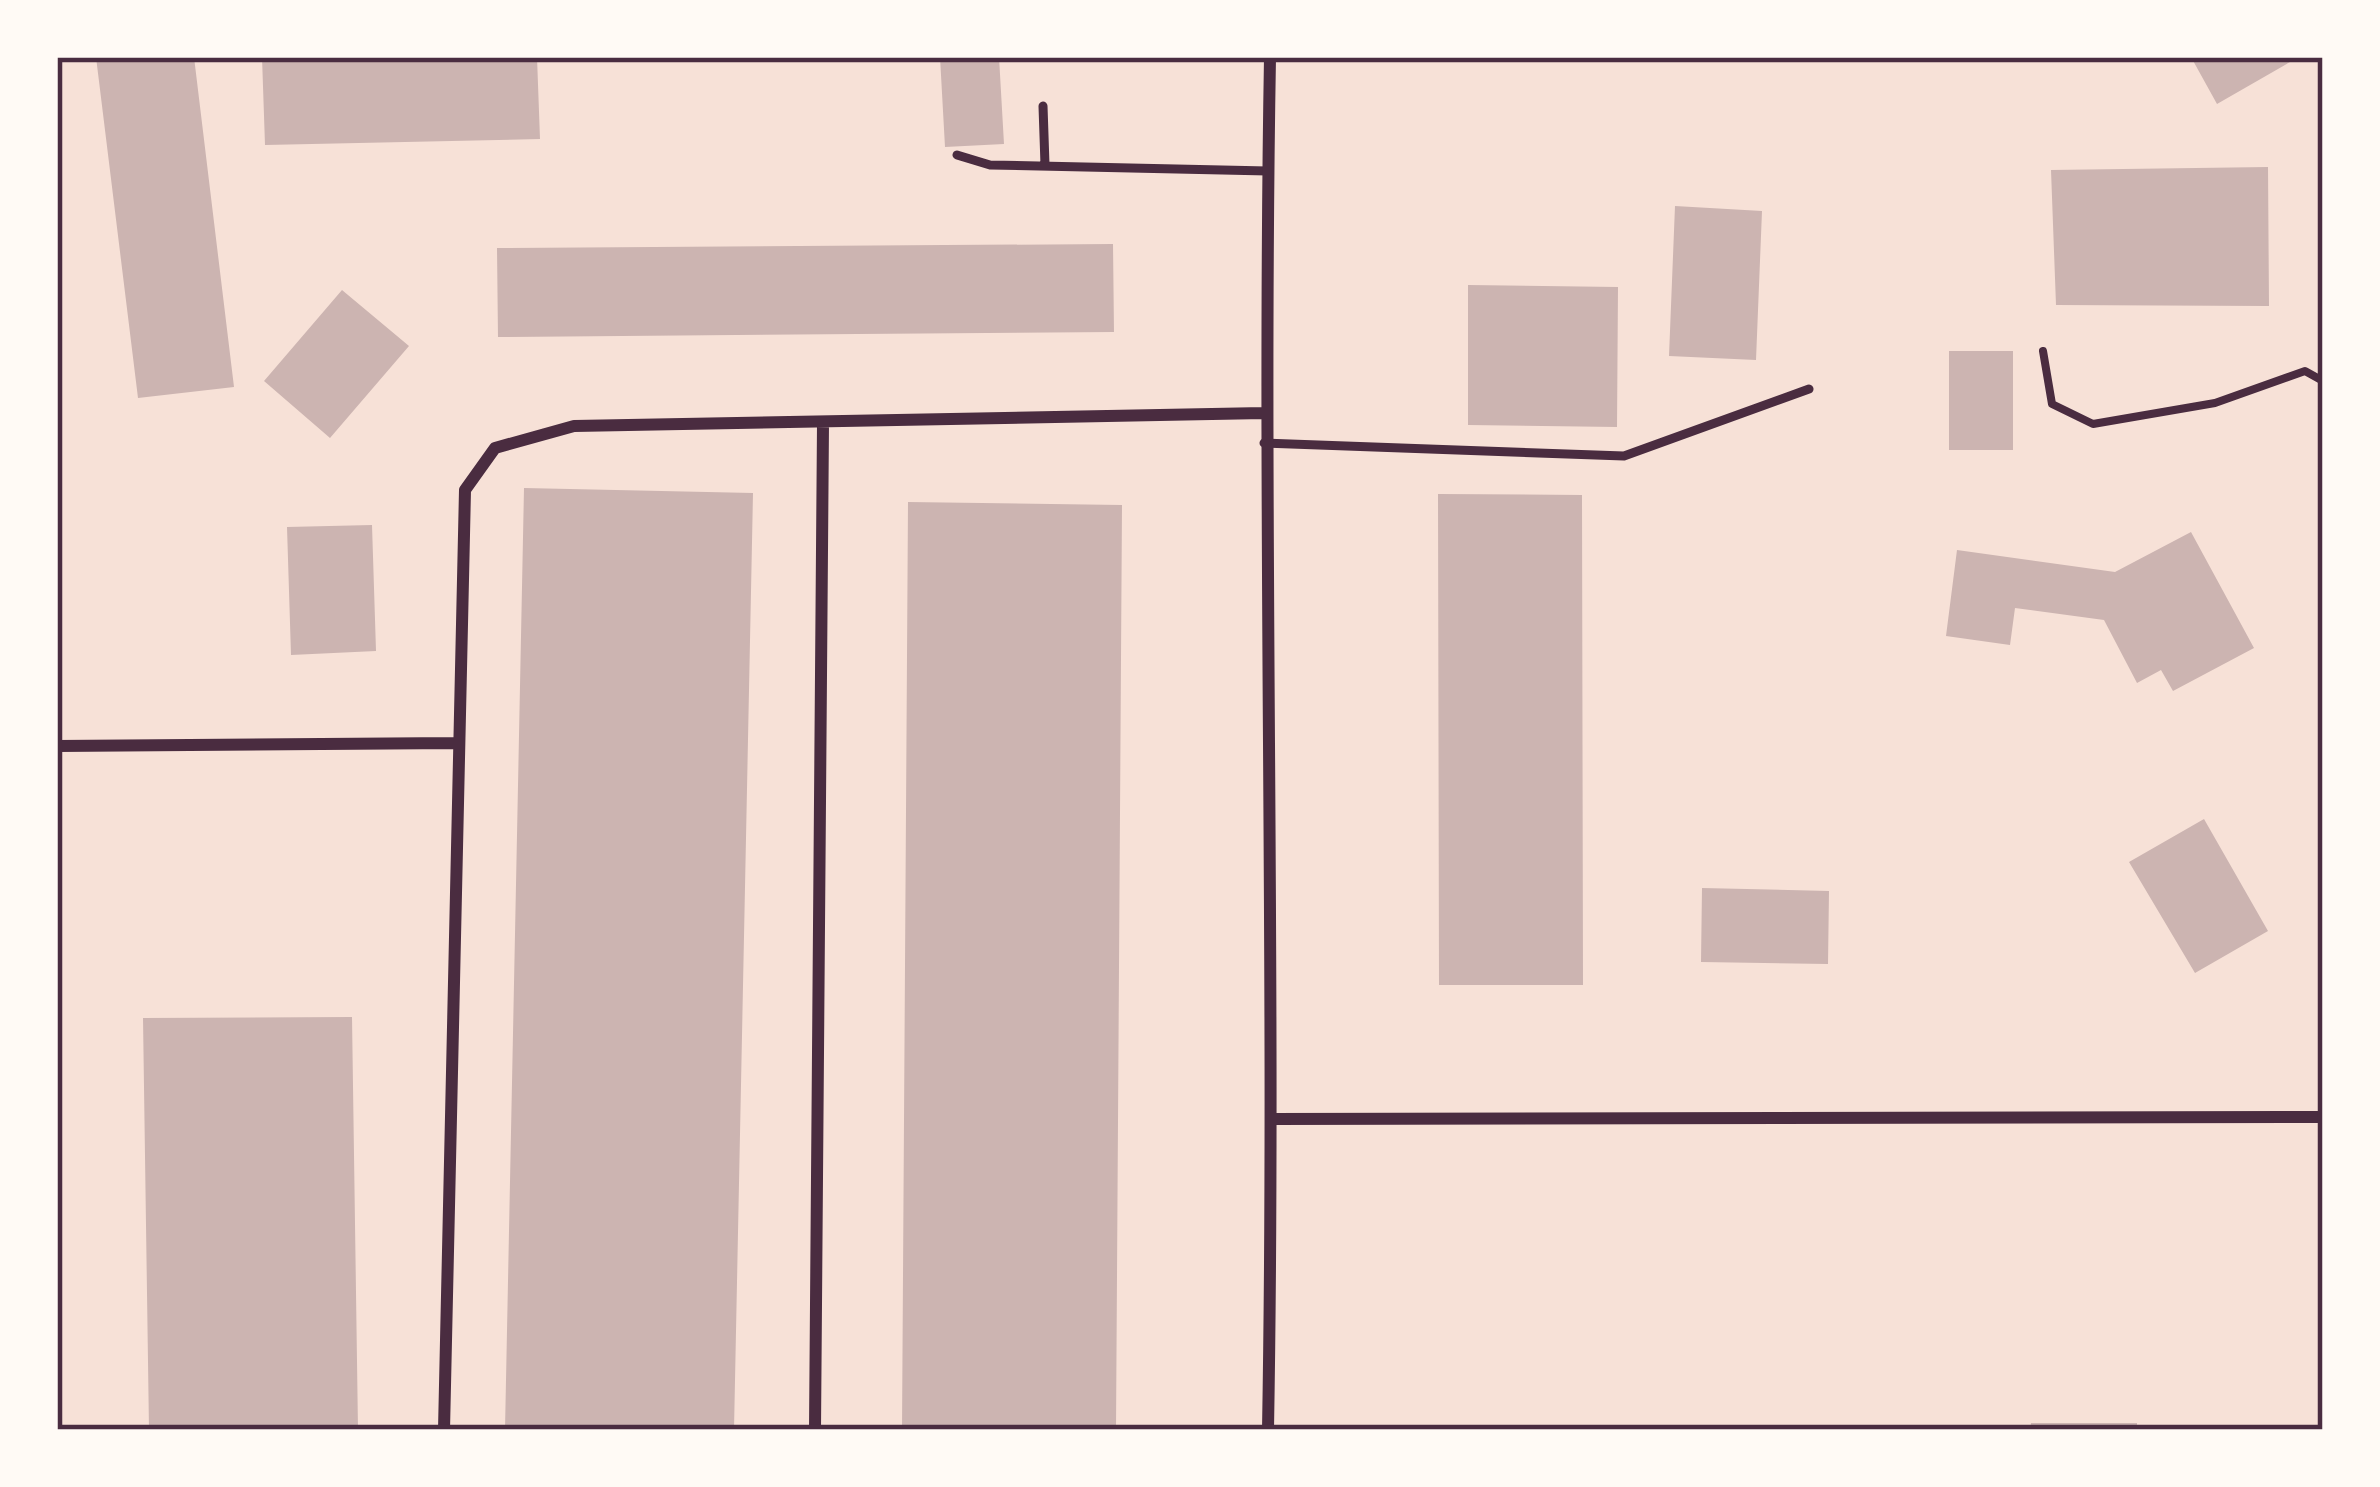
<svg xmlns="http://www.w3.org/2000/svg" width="2380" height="1487" font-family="'Noto Sans',sans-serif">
<rect width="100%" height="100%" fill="#f7e1d7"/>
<path fill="#ccb4b1" d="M96 57H194L234 387 138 398Z
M262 57H537L540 139 265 145Z
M940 57H999L1004 144 945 147Z
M2191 57H2287L2290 62 2217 104Z
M2268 167 2269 306 2056 305 2051 170Z
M1675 206 1762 211 1756 360 1669 356Z
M1113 244 1114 332 498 337 497 248Z
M1468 285 1618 287 1617 427 1468 425Z
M342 290 409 346 330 438 264 381Z
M1949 351H2013V450H1949Z
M524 488 753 493 734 1430H505Z
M1438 494 1582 495 1583 985H1439Z
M908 502 1122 505 1116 1430H902Z
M372 525 376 651 291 655 287 527Z
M2191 532 2254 648 2173 691 2161 670 2137 683 2104 620 2015 608 2010 645 1946 636 1957 550 2115 572Z
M2204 819 2268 931 2195 973 2129 862Z
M1702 888 1829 891 1828 964 1701 962Z
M352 1017 358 1430H149L143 1018Z
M2031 1423H2137V1430H2030Z"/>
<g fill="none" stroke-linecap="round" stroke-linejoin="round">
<path stroke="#4a2c40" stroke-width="8" d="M2043 351 2052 404 2093 424 2215 403 2305 371 2323 381"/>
<path stroke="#4a2c40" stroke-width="9" d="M1043 106 1045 165
M957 155 990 165 1268 171
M1264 443 1624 456 1809 389"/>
<path stroke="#4a2c40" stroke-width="12" d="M57 746 456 743
M1273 1119 2323 1117
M444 1430 465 490 495 448 574 426 1264 413
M815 1430 823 424
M1268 1430C1276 972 1262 515 1270 57"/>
</g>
<rect width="2380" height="1487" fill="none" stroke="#fffaf5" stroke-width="120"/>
<rect x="60" y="60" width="2260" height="1367" fill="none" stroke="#4a2c40" stroke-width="4.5"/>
</svg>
